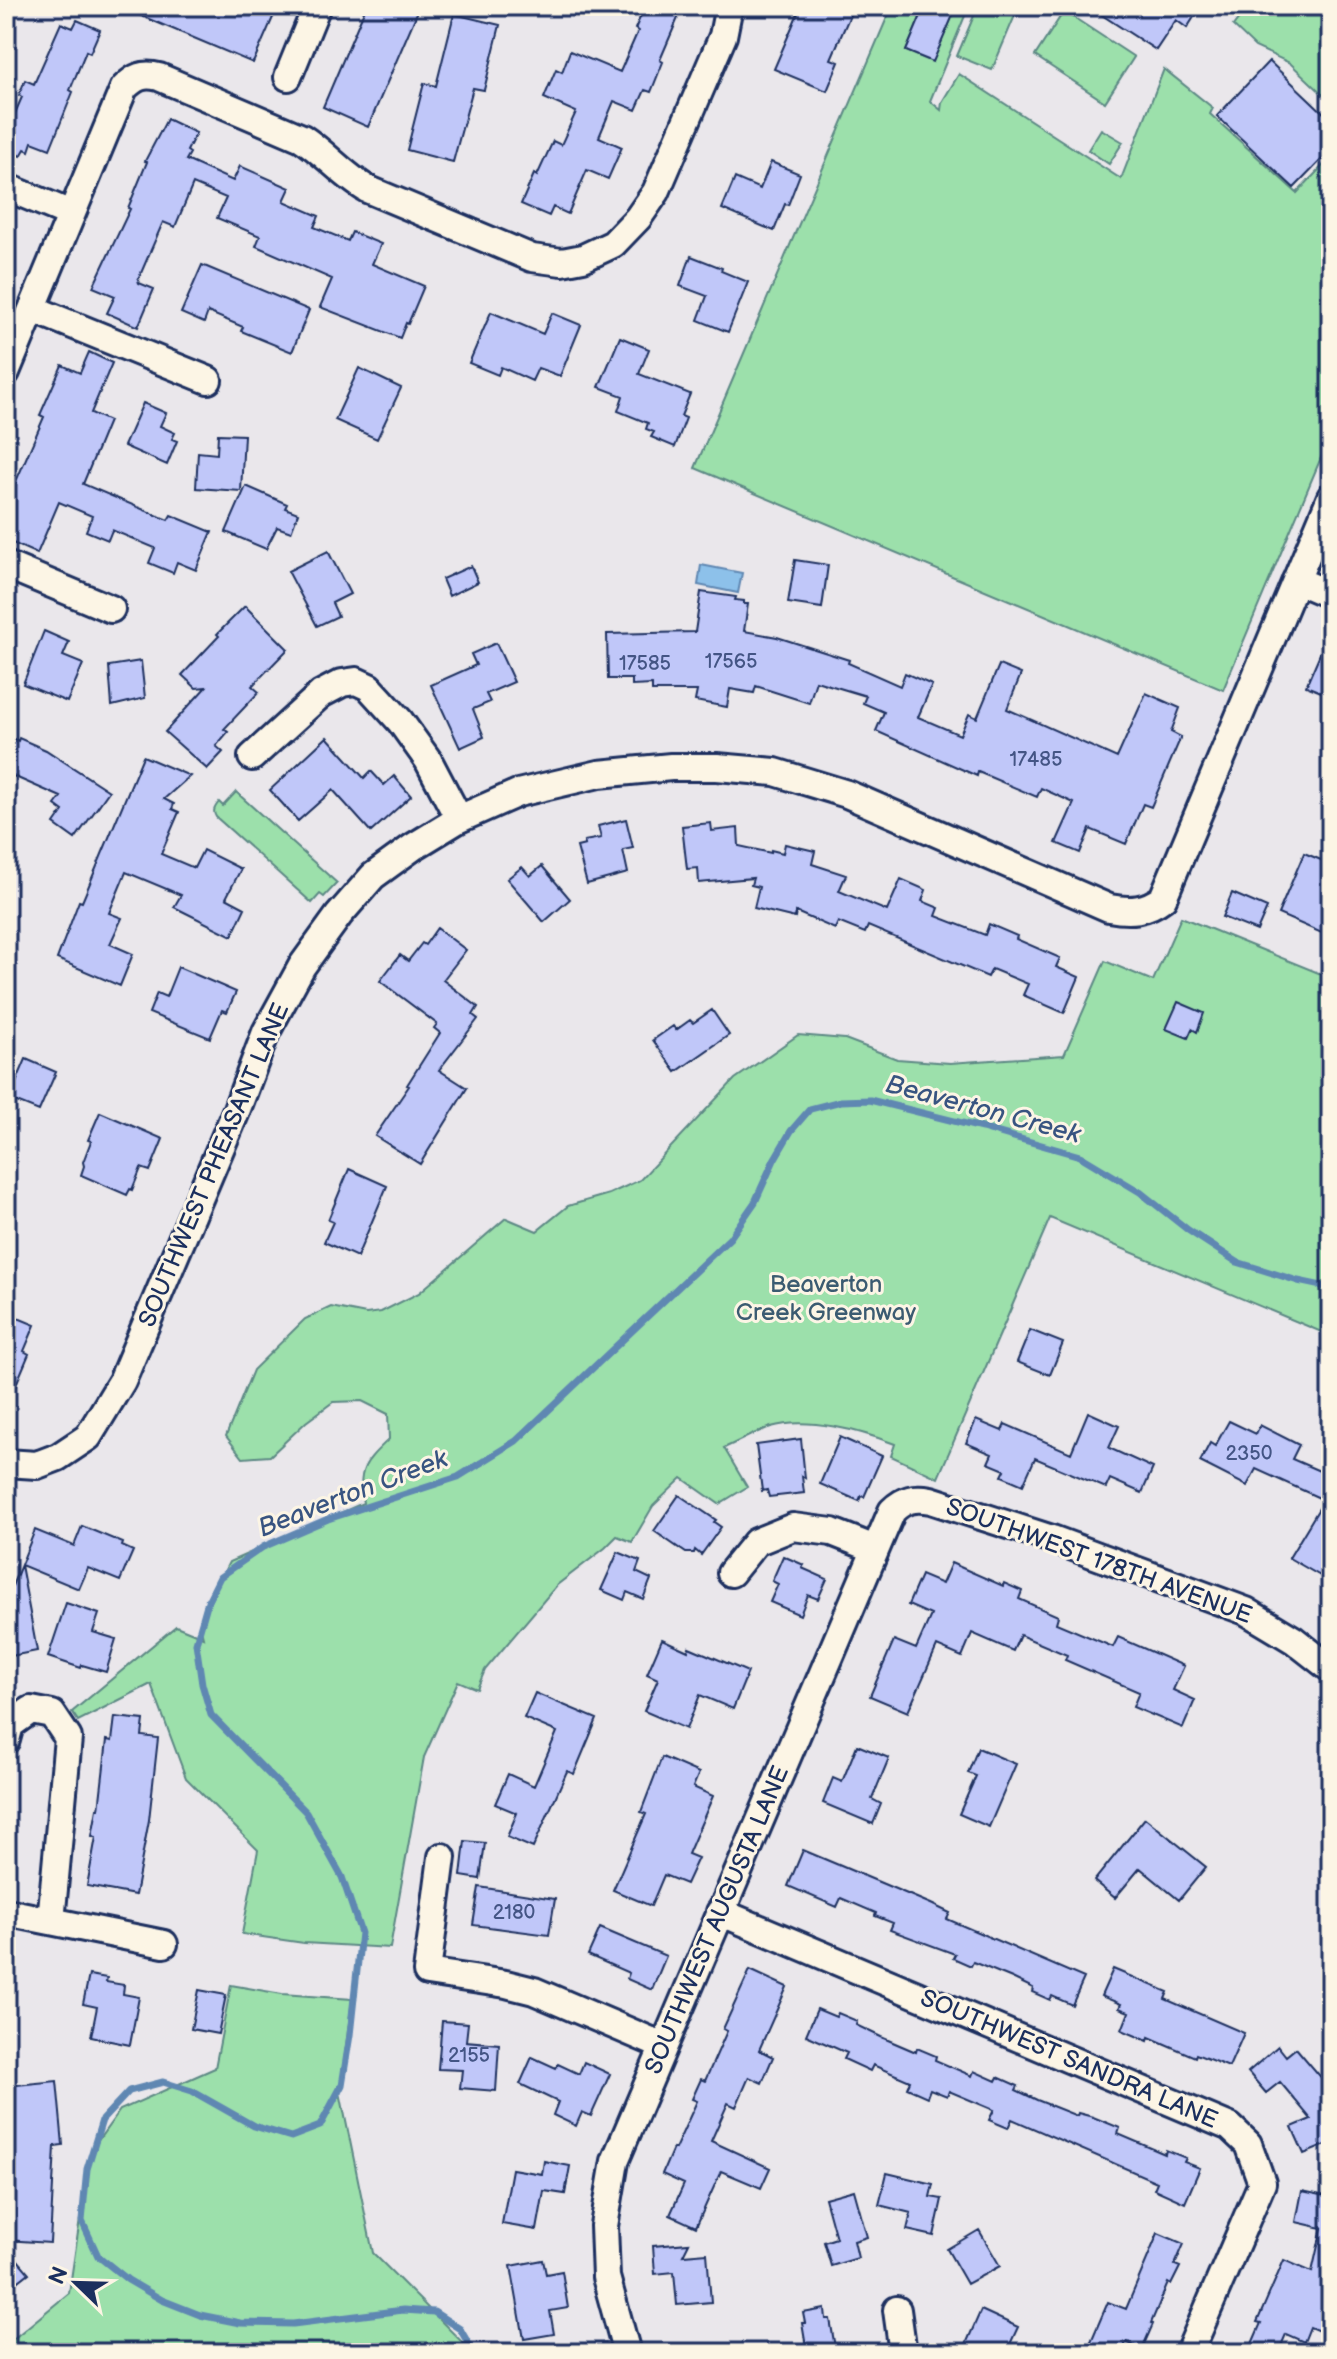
<svg xmlns="http://www.w3.org/2000/svg" width="1337" height="2359" font-family="'Balsamiq Sans',sans-serif">
<rect width="100%" height="100%" fill="#eae7eb"/>
<filter id="ink" filterUnits="userSpaceOnUse"><feTurbulence type="fractalNoise" baseFrequency=".0125" numOctaves="2"/><feDisplacementMap in="SourceGraphic" scale="16" xChannelSelector="R" yChannelSelector="G"/><feConvolveMatrix kernelMatrix="1 2 1 2 8 2 1 2 1" color-interpolation-filters="sRGB"/></filter>
<g filter="url(#ink)">
<path fill="#9ce0ab" stroke="#5c8884" stroke-width="2" d="M892 6H925L906 51 932 62 957 6H969L930 101 941 110 942 102 959 74 1121 179 1164 69 1213 108 1210 114 1297 193 1331 157V434L1223 690 695 468Z
M978 6H1019L992 70 957 56Z
M1248 6H1330L1331 102 1290 63 1255 47 1233 26Z
M1064 11 1134 57 1105 102 1035 56Z
M1101 129 1123 142 1109 164 1088 150Z
M236 792 337 883 324 897 320 894 312 903 216 817C212 811 215 807 219 802L223 806Z
M1181 917 1331 978V1336L1050 1218 938 1478 891 1456 895 1444C861 1431 807 1416 771 1427 755 1432 740 1441 724 1448L747 1487 719 1504 682 1478 653 1506 632 1542 617 1536 605 1548 557 1585 485 1670 477 1689 458 1681 424 1757 390 1948 304 1943 242 1934 258 1850 186 1778 151 1684 78 1721 72 1712 176 1626 203 1637 201 1629 205 1608 229 1562 363 1503C357 1469 365 1462 389 1439L388 1414 362 1401 333 1402 306 1422 270 1456 243 1458 226 1436 253 1370 305 1319 331 1307 366 1314 381 1312 419 1293 506 1218 537 1231 568 1206 609 1194 640 1180 735 1079 798 1035 845 1039 897 1059 950 1063 1064 1055 1105 961 1153 981Z
M231 1985 282 1994 352 1999 340 2092 373 2253 466 2346 465 2353H6V2345L69 2293 90 2152 120 2110 215 2068Z"/>
<path fill="#8dc1ea" stroke="#5f87b2" stroke-width="2" d="M701 565 742 573 738 593 698 585Z"/>
<g fill="none" stroke-linecap="round" stroke-linejoin="round">
<path stroke="#5f87b2" stroke-width="7" d="M474 2353 460 2329 434 2312 403 2310 293 2324 240 2323 200 2315 162 2300 128 2280 98 2256 82 2221 87 2169 102 2120 129 2091 163 2082 192 2091 254 2126 291 2137 320 2126 342 2085 350 2035 361 1933 342 1877 306 1812 211 1715 202 1684 196 1643 208 1601 220 1577 263 1547 328 1519 458 1477 516 1441 730 1238 755 1202 774 1160 791 1131 810 1109 841 1101 870 1100 982 1128 1080 1156 1140 1192 1188 1230 1237 1262 1298 1281 1331 1288"/>
</g>
<path fill="#c0c7f9" stroke="#1b2f5e" stroke-width="2" d="M118 6H278L253 63Z
M366 6H420L368 127 323 107Z
M645 6H677L676 10 681 11 660 60 663 62 651 92 645 90 636 110 614 101 599 137 622 147 608 179 587 170 568 214 553 207 549 216 521 204 534 174 537 176 553 141 561 145 576 112 544 98 556 69 562 72 570 51 620 72 638 31 635 29Z
M801 6H854L831 59 839 62 827 91 774 69Z
M925 6H957L933 62 906 51Z
M1088 6H1201L1187 28 1176 20 1156 50Z
M454 14 500 25 484 90 473 88 453 162 407 150 424 83 436 86Z
M77 20 100 30 90 53 86 51 70 90 73 92 50 149 32 142 29 151 25 149 21 156 6 149V134L22 97 19 95 25 80 34 84 61 23 73 28Z
M1269 61 1331 120V150L1294 188 1217 116Z
M167 119 196 133 187 151 190 153 186 160 233 181 240 166 290 188 284 201 319 216 314 227 348 241 352 232 381 244 372 264 424 286 408 324 406 323 400 338 320 307 332 279 256 246 260 236 217 218 226 198 193 184 175 227 163 222 138 280 139 283 154 289 138 327 107 313 115 296 93 287 130 209 128 208 147 162 145 161Z
M771 162 800 174 788 205 785 204 774 231 722 209 735 178 760 189Z
M691 256 722 268 721 271 748 282 728 332 698 320 707 296 680 286Z
M202 265 309 310 292 352 241 331 243 327 208 312 204 323 181 313Z
M491 312 543 334 552 313 581 325 560 376 538 368 532 381 501 367 498 375 469 363Z
M620 337 649 349 639 374 690 394 681 416 686 418 675 447 651 437 654 432 646 429 648 423 618 411 623 396 599 387Z
M89 352 112 363 91 413 109 421 83 484 168 520 171 515 212 532 196 570 177 562 173 573 149 563 155 548 112 530 108 540 86 531 92 516 59 502 37 554 6 540V491L11 493 44 417 40 415 62 365 80 373Z
M359 368 401 388 377 439 335 420Z
M143 403 166 413 160 426 175 433 172 439 177 441 167 465 124 446Z
M218 434 244 435 241 491 196 488 198 452 217 454Z
M246 486 287 504 285 508 298 513 291 532 277 527 266 549 226 532Z
M328 551 350 594 332 603 338 616 317 626 288 571Z
M795 560 828 565 822 608 788 603Z
M471 566 478 582 449 596 442 579Z
M701 592 736 597 735 600 744 601V604H748L744 631 777 637 849 660 848 663 900 686 905 673 932 685 918 717 960 735 969 714 977 718 999 665 1021 674 1007 709 1117 758 1146 693 1180 708 1171 732 1181 737 1151 807 1143 804 1126 844 1090 829 1080 853 1056 843 1074 803 1041 788 1037 797 978 772 977 776 876 731 884 712 863 703 866 696 816 681 809 703 756 686 754 693 730 689 727 707 695 701 697 691H652V685L632 686V679H608L607 634 695 632Z
M245 606 288 649 252 686 259 692 224 729 228 732 216 746 223 752 207 769 165 732 206 687 196 688 182 675 219 636 217 634Z
M1331 628V696L1306 686Z
M44 631 69 642 63 656 83 664 67 702 23 684Z
M496 643 514 682 486 694 490 702 473 709 484 737 460 748 431 685 476 665 471 654Z
M141 661 145 698 112 706 109 666Z
M6 736 18 741 19 738 46 750 109 791 75 839 54 824 63 811 55 805 61 797 6 773Z
M327 737 364 778 371 771 384 785 394 776 411 796 371 832 333 790 298 821 270 790Z
M143 756 190 776 164 799 174 804 172 809 179 812 161 854 194 868 203 850 241 869 226 898 245 908 232 936 174 907 181 895 126 872 109 913 122 918 110 944 133 954 120 986 57 959 79 901 82 902Z
M626 819 633 848 623 850 628 873 587 884 577 847 585 845 584 841 601 838 598 826Z
M711 823 712 831 738 828 739 846 771 853V850L783 853 785 844 815 851 812 864 846 875 839 891 887 911 901 879 926 890 922 901 939 908 936 916 985 935 989 924 1017 936 1016 939 1060 958 1056 967 1079 977 1064 1013 1023 995 1028 984 992 969 988 977 868 926 865 933 838 922 835 929 796 912 795 918 754 908 759 887 751 885 753 878 699 883 698 868 687 869 682 826Z
M1304 853 1331 864V937L1278 914Z
M542 866 570 899 544 922 507 879 522 867 530 876Z
M1232 893 1267 908 1257 931 1222 917Z
M437 928 466 950 443 980 478 1007 473 1015 478 1019 439 1070 467 1088 420 1164 375 1136 409 1086 407 1085 440 1033 434 1028 437 1024 380 981 400 955 408 961 422 943 425 945Z
M178 967 236 992 227 1012 222 1010 210 1038 149 1013 157 993 166 997Z
M1178 1002 1204 1013 1197 1032 1192 1029 1188 1038 1166 1029Z
M712 1010 729 1035 676 1072 653 1040 673 1026 676 1030 690 1020 693 1023Z
M26 1059 56 1072 39 1111 9 1099Z
M100 1112 163 1139 150 1171 141 1168 132 1190 130 1189 127 1195 81 1175 84 1166 83 1162 91 1141 88 1140Z
M349 1169 387 1186 357 1257 324 1242 333 1222 328 1220Z
M6 1313 35 1325 24 1351 29 1354 6 1408Z
M1030 1330 1063 1343 1050 1375 1017 1362Z
M1088 1412 1119 1426 1109 1448 1153 1468 1142 1493 1110 1479 1106 1488 1035 1458 1023 1485 1002 1476 1005 1470 988 1463 992 1454 966 1443 976 1420 1002 1431 1005 1424 1071 1453Z
M1229 1421 1256 1434 1260 1425 1299 1445 1292 1459 1331 1476V1582L1289 1558 1324 1500 1256 1469 1247 1486 1200 1462 1210 1443 1215 1446Z
M840 1437 882 1456 864 1497 861 1496 859 1501 820 1484Z
M801 1439 805 1478 802 1476 804 1493 769 1497 767 1490 762 1491 756 1445Z
M679 1495 716 1520 714 1522 721 1527 701 1555 695 1550 694 1553H686L654 1531Z
M82 1526 123 1543 122 1546 133 1551 120 1581 88 1568 79 1589 21 1565 35 1530 74 1546Z
M618 1552 640 1561 636 1572 651 1579 643 1599 627 1592 624 1600 601 1590Z
M783 1556 804 1565 802 1568 827 1579 818 1599 808 1595 800 1615 770 1602 778 1584 772 1581Z
M951 1563 1003 1586 1004 1583 1022 1591 1019 1599 1058 1616 1056 1623 1113 1647 1118 1637 1184 1666 1173 1690 1195 1700 1183 1728 1133 1707 1139 1692 1065 1660 1067 1655 1020 1635 1013 1651 972 1633 962 1657 937 1646 908 1712 870 1696 894 1640 916 1649 931 1615 908 1605 921 1575 942 1584Z
M21 1565 37 1651 6 1657V1582L12 1586Z
M66 1603 99 1614 93 1632 116 1639 106 1672 82 1665 81 1668 48 1657Z
M662 1639 688 1651 689 1647 748 1672 733 1709 700 1695 686 1729 644 1711 658 1679 647 1674Z
M535 1693 597 1719 574 1774 567 1771 533 1848 507 1837 517 1813 495 1804 508 1774 534 1786 557 1732 524 1718Z
M115 1717 144 1720 142 1736 158 1738 149 1820 135 1895 87 1886 96 1837 92 1836 97 1809H99L107 1740 112 1741Z
M857 1745 889 1758 872 1799 881 1804 873 1824 823 1803 833 1778 842 1782Z
M978 1748 1016 1764 989 1827 959 1814 976 1776 968 1773Z
M662 1757 699 1773 693 1787 713 1796 688 1854 698 1858 686 1884 664 1875 651 1906 613 1890 646 1814 641 1812Z
M1145 1818 1206 1867 1179 1900 1140 1868 1115 1898 1094 1881Z
M465 1841 485 1843 480 1879 461 1876Z
M803 1850 931 1904 950 1913 947 1919 1084 1978 1072 2005 1052 1996 1050 2000 1032 1992 1033 1988 1012 1978 973 1962 971 1966 953 1958 955 1954 890 1930 893 1923 875 1916 876 1913 841 1898 837 1907 788 1886Z
M479 1887 555 1899 549 1935 473 1925Z
M600 1928 666 1956 652 1990 627 1979 629 1973 588 1955Z
M1113 1969 1168 1992 1165 1999 1244 2033 1229 2067 1196 2054 1195 2057 1149 2037 1148 2041 1122 2030 1129 2012 1119 2008 1121 2004 1101 1996Z
M750 1970 787 1987 759 2050 773 2057 762 2083 749 2077 736 2107 728 2103 711 2141 770 2168 761 2188 721 2171 696 2227 670 2215 684 2184 662 2174 673 2148 675 2149 697 2101 692 2099 701 2079 705 2081 727 2031 723 2029Z
M89 1975 107 1978 106 1982 124 1985 123 1994 139 1997 130 2045 91 2037 97 2007 83 2004Z
M199 1990 226 1995 218 2034 191 2029Z
M817 2009 836 2017 838 2013 857 2021 856 2025 881 2037 916 2052 917 2048 936 2056 935 2060 972 2076 974 2071 996 2081 998 2077 1018 2086 1016 2090 1037 2100 1077 2116 1078 2113 1093 2117 1120 2128 1118 2134 1165 2154 1166 2150 1186 2158 1184 2162 1200 2168 1185 2203 1154 2189 1157 2182 1012 2119 1008 2128 989 2120 994 2110 949 2091 947 2096 930 2089 927 2097 907 2088 910 2081 873 2065 870 2071 844 2059 847 2053 806 2035Z
M442 2021 468 2023 466 2041 499 2044 496 2091 460 2088 462 2070 438 2069Z
M1278 2046 1286 2056 1296 2048 1331 2089V2143L1304 2154 1292 2127 1311 2119 1280 2082 1266 2093 1248 2072Z
M532 2057 556 2068 558 2064 579 2074 584 2062 610 2074 591 2116 582 2112 576 2126 553 2115 558 2102 520 2084Z
M57 2081 63 2145 55 2146 50 2243 6 2240 12 2150H6V2086Z
M544 2161 570 2166 565 2194 544 2191 537 2230 502 2224 512 2169 542 2174Z
M887 2173 933 2184 930 2197 942 2199 934 2236 907 2230 911 2213 879 2205Z
M854 2190 867 2237 854 2241 858 2258 831 2266 824 2242 836 2238 825 2198Z
M1302 2191 1331 2197V2336L1310 2327 1304 2342 1286 2334 1278 2353H1248L1261 2323 1257 2322 1284 2260 1312 2272 1322 2228 1296 2222Z
M979 2230 1000 2266 967 2284 947 2249Z
M1158 2233 1184 2244 1175 2265 1180 2267 1171 2285 1168 2283 1151 2323 1153 2324 1142 2349 1126 2342 1122 2353H1086L1108 2302 1126 2309Z
M689 2243 683 2255 707 2253 711 2302 677 2305 674 2272 655 2274 653 2246Z
M6 2246 29 2273 6 2291Z
M543 2260 546 2274 562 2271 568 2308 550 2311 554 2334 524 2339 511 2266Z
M825 2309 826 2319H830L836 2353H807L802 2323H805L803 2313Z
M981 2310 1018 2327 1006 2353H962Z"/>
<g fill="none" stroke-linecap="round" stroke-linejoin="round">
<defs>
<path id="street" d="M288 77 317 6
M6 187 71 214
M33 309 208 380
M6 372 124 88C135 77 143 73 159 77L302 138C325 153 343 175 367 189L532 258 562 262 583 258 613 244 638 218 656 192 723 36 729 6
M6 565 111 609
M1296 580 1331 595
M252 757 321 694 342 683 356 681 369 687 400 721 428 760 459 819
M6 1463 37 1465 58 1457 88 1437 122 1381 237 1109 266 1032 302 966 339 915 373 876 413 847 459 819 518 793 599 774 671 767H717L775 772 847 794 1109 908C1130 912 1146 911 1163 898L1331 497
M731 1573 756 1542 793 1527 832 1532 875 1549
M6 1740 10 1725 31 1710 52 1714 68 1738 51 1921
M442 1857 427 1972 506 1984 534 1991 663 2046
M6 1912 164 1944
M720 1912 1230 2127 1248 2144 1262 2183 1189 2353
M897 2310 903 2353
M627 2353 606 2277 604 2226 615 2161 892 1511C904 1499 914 1497 931 1500L1052 1539 1246 1611 1294 1640 1331 1669"/>
</defs>
<use href="#street" stroke="#1b2f5e" stroke-width="32"/>
<use href="#street" stroke="#fcf5e5" stroke-width="26"/>
</g>
</g>
<g text-anchor="middle" dominant-baseline="central" stroke-width="6" stroke-linejoin="round" paint-order="stroke">
<g font-size="20" fill="#445585">
<text x="731" y="662">17565</text>
<text x="645" y="664">17585</text>
<text x="1036" y="760">17485</text>
<text x="1249" y="1454">2350</text>
<text x="514" y="1913">2180</text>
<text x="469" y="2056">2155</text>
</g>
<g font-size="24" fill="#1b2f5e" stroke="#fcf5e5">
<text transform="translate(214 1165) rotate(-67)">SOUTHWEST PHEASANT LANE</text>
<text transform="translate(1099 1561) rotate(20)">SOUTHWEST 178TH AVENUE</text>
<text transform="translate(717 1920) rotate(-67)">SOUTHWEST AUGUSTA LANE</text>
<text transform="translate(1069 2059) rotate(23)">SOUTHWEST SANDRA LANE</text>
</g>
<g font-size="24" fill="#3b5b71" stroke="#fcf5e5">
<text x="826" y="1284">Beaverton<tspan x="826" dy="28">Creek Greenway</tspan></text>
</g>
<g font-size="26" font-style="italic" fill="#385481" stroke="#fcf5e5">
<text transform="translate(983 1110) rotate(15)">Beaverton Creek</text>
<text transform="translate(353 1494) rotate(-21)">Beaverton Creek</text>
</g>
</g>
<rect width="1337" height="2359" fill="none" stroke="#fcf5e5" stroke-width="32"/>
<rect x="16" y="16" width="1305" height="2327" fill="none" stroke="#1b2f5e" stroke-width="3" filter="url(#ink)"/>
<g transform="translate(76 2283) rotate(293)" stroke="#fcf5e5" stroke-width="6" paint-order="stroke">
<path d="M0-6L14 30L0 20L-14 30Z" fill="#1b2f5e"/>
<text y="-12" font-size="22" font-weight="bold" text-anchor="middle" fill="#1b2f5e">N</text>
</g>
</svg>
